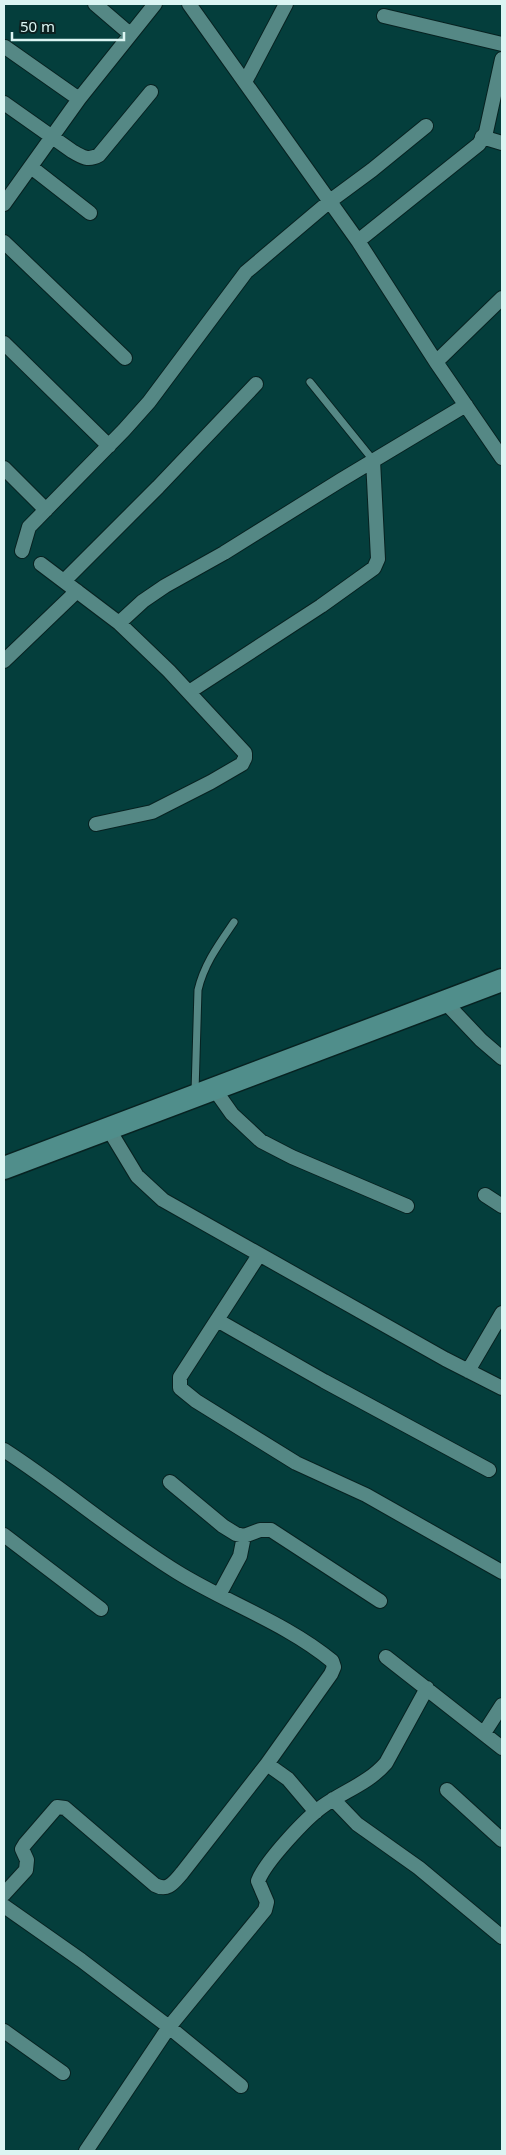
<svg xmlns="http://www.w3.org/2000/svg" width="506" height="2155" font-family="'Noto Sans',sans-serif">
<rect width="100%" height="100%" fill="#043e3c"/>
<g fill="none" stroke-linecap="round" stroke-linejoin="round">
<defs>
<path id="lane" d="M310 382 373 460
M195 1092 198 990C204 964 219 944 234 922"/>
<path id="street" d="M95 4 130 34
M189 4 358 241 436 362 502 458
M384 16 502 44
M5 47 79 99
M245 82 286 4
M4 103 72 151C82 157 88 161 99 155L151 92
M482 137 502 143
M31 167 90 213
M4 204 79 99 155 4
M358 241 479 144 486 132 502 59
M4 242 125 358
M4 343 109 446
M436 362 502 298
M4 468 46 510
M22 551 29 527 124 430 149 402 246 272 330 201 372 170 426 126
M41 564 119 623 169 671 245 753V758L242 764 211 782 152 812 96 824
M64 581 158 487 256 384
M119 623 143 601 165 586 224 553 341 480 466 405
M4 661 77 591
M189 692 321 606 374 568 378 559 373 460
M445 1002 481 1040 502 1058
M215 1090 232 1114 261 1141 292 1157 407 1206
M108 1128 137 1176 163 1200 445 1359 502 1388
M485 1195 502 1206
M259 1255 180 1377V1388L196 1401 296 1463 366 1495 502 1572
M217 1320 324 1381 489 1470
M468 1371 502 1313
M4 1450C63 1488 117 1535 177 1572 227 1603 286 1623 332 1661L334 1667 331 1674 267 1764
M170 1482 223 1526 236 1534 244 1536 260 1530H271L380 1601
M4 1535 101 1609
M219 1595 240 1556 244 1536
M386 1657 502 1748
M484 1733 502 1705
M447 1790 502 1840
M333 1799 357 1824 419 1868 502 1937
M4 1894 26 1870 27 1860 22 1849 25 1844 57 1807 65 1808 155 1885C168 1892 174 1882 182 1873L267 1764 288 1779 316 1812
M4 1906 81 1960 169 2027 241 2086
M4 2031 63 2073
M86 2151 169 2027 265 1910 267 1902 258 1881C265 1862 306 1818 323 1806 344 1791 369 1783 386 1763L427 1688"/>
<path id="primary" d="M4 1168 502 980"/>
</defs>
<use href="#lane" stroke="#072221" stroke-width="9"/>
<use href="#street" stroke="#072221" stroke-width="16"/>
<use href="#primary" stroke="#072221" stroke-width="25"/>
<use href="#lane" stroke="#558885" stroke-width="7"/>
<use href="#street" stroke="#558885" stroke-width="14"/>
<use href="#primary" stroke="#508e8b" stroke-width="22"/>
</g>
<rect width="506" height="2155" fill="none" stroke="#dbf5f3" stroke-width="10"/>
<path d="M12 32v8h112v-8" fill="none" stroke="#dbf5f3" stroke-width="2.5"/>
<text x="20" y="32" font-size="15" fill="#dbf5f3" stroke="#0c2120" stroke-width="4" paint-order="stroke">50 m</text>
</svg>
